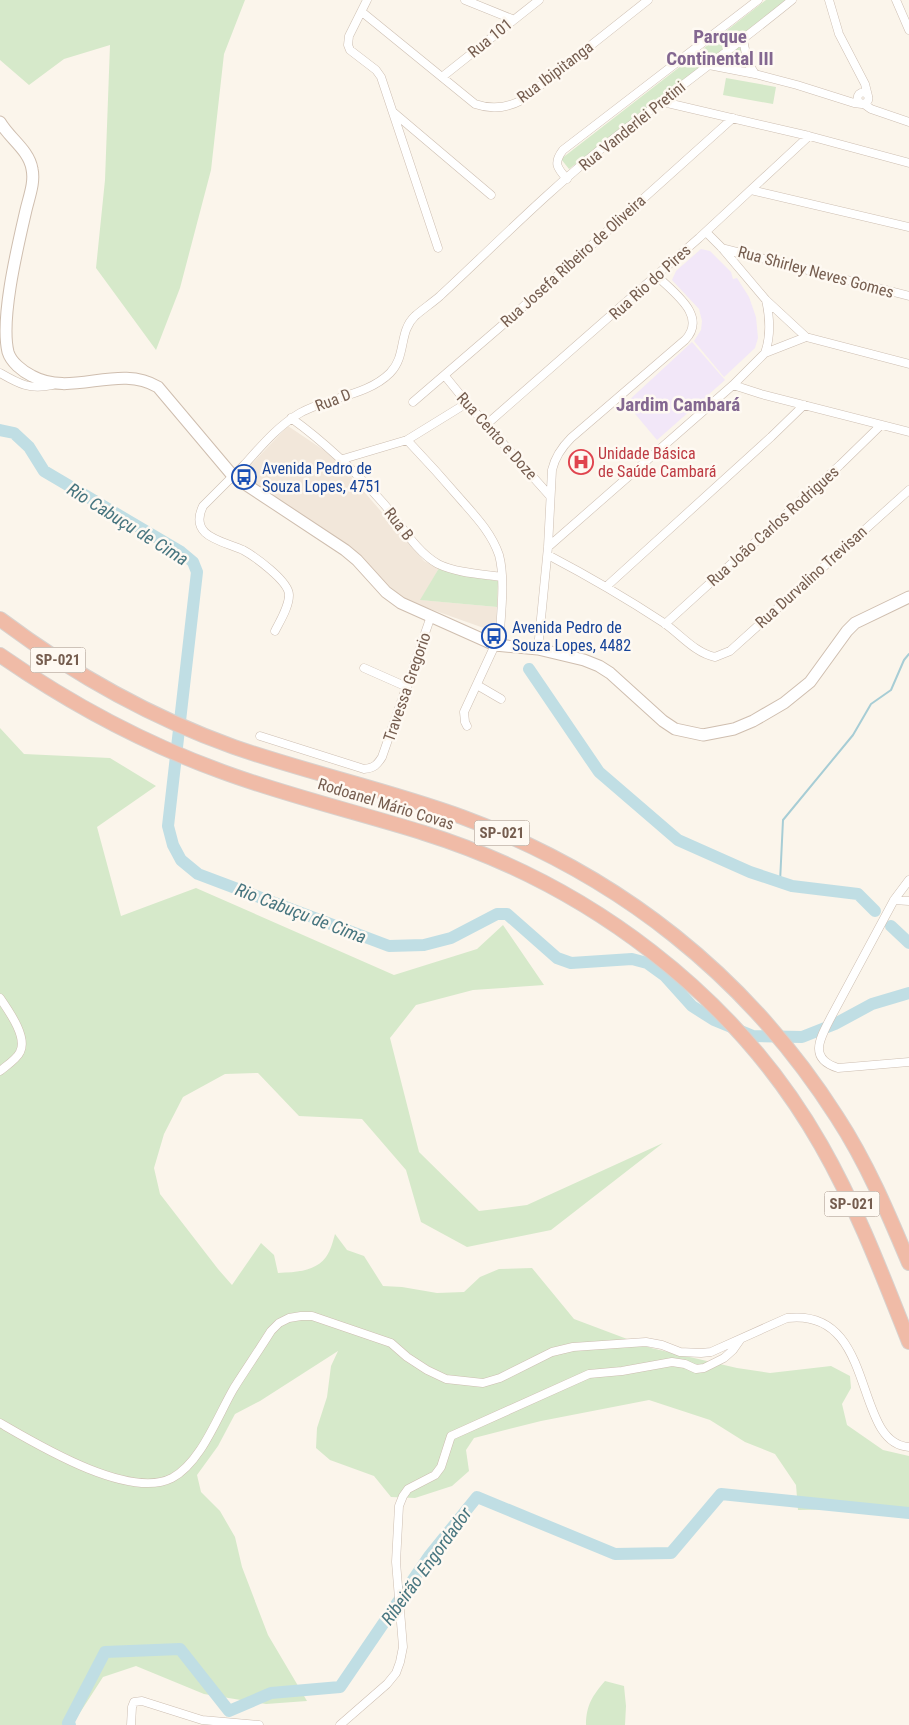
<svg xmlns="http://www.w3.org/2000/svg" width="909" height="1725" font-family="'Roboto Condensed',sans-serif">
<rect width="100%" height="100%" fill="#fbf5eb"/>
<path fill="#f2e7da" d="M288 426 334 457 424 561 439 568 421 600 497 607 495 632 405 600 380 578 356 552 246 478V470Z"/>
<path fill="#f2e7f8" d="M701 249 710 251 731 272 733 279 737 278 749 297 756 317 758 338 755 348 724 377 694 341 701 330 702 321 699 309 672 280 676 271Z
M692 342 725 380 657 440 626 403Z"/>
<path fill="#d6e9ca" d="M0 0H245L224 54 211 170 180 288 156 350 96 268 105 180 110 45 64 59 29 85 0 60Z
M766 0H787L569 169 561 159Z
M738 45H741V56L744 66 729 61 726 58Z
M726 78 776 87 773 104 723 95Z
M439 568 466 576 498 581 497 607 420 600Z
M0 728 24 754 110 758 156 786 97 827 121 916 196 888 394 975 477 949 503 925 544 985 473 990 416 1005 390 1038 419 1152 479 1211 527 1205 663 1143 551 1230 467 1247 421 1222 406 1170 362 1119 299 1116 258 1073 225 1074 183 1097 164 1134 154 1168 160 1194 218 1269 232 1285 261 1243 274 1255 278 1273C295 1272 315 1272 326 1257 331 1250 333 1241 335 1234L347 1250 364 1256 383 1286 402 1287 437 1293 464 1292 480 1277 499 1269 532 1268 574 1319 651 1348 737 1368 770 1373 831 1366 850 1376 851 1388 842 1404 847 1425 883 1450 909 1456V1508L798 1510 796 1485 775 1454 745 1442 710 1420 649 1400 541 1421 474 1438 466 1450 469 1471 452 1486 415 1498 391 1497 374 1476 330 1460 316 1448 317 1428 327 1397 331 1366 338 1351 260 1401 235 1414 218 1446 197 1475 201 1492 220 1511 235 1537 242 1567 268 1635 307 1701 266 1704 204 1694 136 1666 103 1677 72 1725H0Z
M605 1681 624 1686 626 1706 625 1725H586C586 1705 593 1695 605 1681Z"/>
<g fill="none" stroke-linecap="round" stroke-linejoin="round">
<path stroke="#a7cdd5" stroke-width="2" d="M780 882 783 820 853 735 871 704 891 690 904 660 909 654"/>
<path stroke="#c0dee4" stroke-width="12" d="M0 430 14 433 29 447 44 471 181 552 193 562 197 572 168 826 173 845 181 860 198 874 389 946 424 945 451 938 497 914H507L557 958 571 963 632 959 647 963 665 976 692 1006 714 1020 753 1036 802 1037 835 1024 872 1004 909 993
M529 669 599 772 678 840 750 872 792 886 858 894 875 911
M891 926 909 943
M70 1725 68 1723 105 1652 180 1649 229 1711 271 1693 340 1687 430 1555 477 1497 615 1554 671 1553 721 1494 909 1513"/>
<defs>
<path id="street" d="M367 0 349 36 348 45 350 50 376 70 381 77 438 248
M465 0 512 19
M829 0 839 34 865 84 868 96
M896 0 909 30
M362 12 475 104C492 110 507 108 522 100L648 0
M743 40 748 63 755 74 797 85 854 103 862 104
M709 65 755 74
M442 77 539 0
M857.5 98a5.5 5.5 0 1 1 11 0a5.5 5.5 0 1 1-11 0Z
M663 102 809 136 909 163
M864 104 871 109 909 122
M393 112 491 195
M567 179C557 168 553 163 563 150L758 0
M751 190 909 227
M706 232 722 248 766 300 806 337
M722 248 909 296
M765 353C771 336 770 318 766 300
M0 373C19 384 30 390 52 385
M445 376 467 403 550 496
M733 385 761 394 909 432
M413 402 506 322 733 118
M291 418C327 444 355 471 384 504 401 524 415 551 438 564 457 573 481 574 502 577
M487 424 699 238 809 136
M407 440C426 460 445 481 463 502 477 518 492 534 499 555 506 580 500 621 499 647
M343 459 407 440 467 403
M548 547 733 385 765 353 806 337 909 364
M548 555C588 576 626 598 664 623 680 634 695 653 715 657L730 651 909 490
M607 586 771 437 804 405
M665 624 840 465 880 426
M275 631C280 621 289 607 289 595 289 581 254 556 243 550 223 541 188 537 203 506 217 492 231 478 245 464 262 445 278 426 300 413 328 397 367 396 390 373 407 356 398 332 415 316 423 309 432 303 440 296 495 245 548 191 607 144 668 95 732 49 792 0
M538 649 548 547 552 470C555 457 561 448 571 438L685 340C708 316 674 293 657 276
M364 668 407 687
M477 685 501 699
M467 726 465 722 464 712 495 645
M260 736 364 769C374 768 377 765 382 757L431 616
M909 880 894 900 830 1019C819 1040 809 1059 838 1068L909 1062
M894 900 909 901
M0 998C8 1010 28 1037 20 1052 17 1059 6 1066 0 1071
M0 1423C38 1445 129 1500 172 1478 201 1463 218 1415 234 1388 246 1369 259 1350 271 1331L279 1323 289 1318 301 1316H312L391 1343 407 1357 427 1370 446 1379 483 1383 500 1378 552 1352 573 1347 646 1342 662 1345 680 1352 701 1353 711 1352 787 1318C878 1307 852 1444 909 1447
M131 1725 132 1707 134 1702 142 1701 202 1720 259 1725
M340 1725 387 1684 396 1673 400 1662 403 1647 396 1562 399 1506 403 1496 408 1489 435 1475 441 1467 451 1436 589 1374 622 1371 672 1362 685 1364 696 1369 704 1368 724 1358 733 1350 740 1340"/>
<path id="secondary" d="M0 122C9 138 29 150 32 169 35 182 29 197 26 210 18 245 0 318 8 352 11 362 22 371 32 376 72 398 118 363 158 387L233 476 345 550 357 560 386 592 401 603 495 645 538 649 584 660 599 666 610 673 663 721 675 729 703 735 734 729 753 721 784 703 810 682 847 631 855 623 909 597"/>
<path id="highway" d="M0 619C72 673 150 717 234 747 309 773 388 790 462 817 619 875 747 976 837 1117 867 1163 888 1213 909 1263
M0 655C69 703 143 743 223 772 288 796 357 812 424 833 587 884 735 994 821 1145 857 1208 882 1274 909 1342"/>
</defs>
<use href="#street" stroke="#cdbeb1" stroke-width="9"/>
<use href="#secondary" stroke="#cfbeaf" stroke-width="13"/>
<use href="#highway" stroke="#d8d2ce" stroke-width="16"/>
<use href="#street" stroke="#fff" stroke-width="8"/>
<use href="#secondary" stroke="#fff" stroke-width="11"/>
<use href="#highway" stroke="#f0bba7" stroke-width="14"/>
</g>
<defs>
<symbol id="hospital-ring" viewBox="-11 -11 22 22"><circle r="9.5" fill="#fef9f2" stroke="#e0444e" stroke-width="1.5"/><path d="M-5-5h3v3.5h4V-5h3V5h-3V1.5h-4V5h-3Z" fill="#e0444e"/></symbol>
<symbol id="bus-ring" viewBox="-11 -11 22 22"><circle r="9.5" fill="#fef9f2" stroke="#1a4fb4" stroke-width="1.5"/><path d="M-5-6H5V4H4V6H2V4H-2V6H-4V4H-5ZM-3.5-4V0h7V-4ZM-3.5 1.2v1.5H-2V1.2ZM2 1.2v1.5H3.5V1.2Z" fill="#1a4fb4"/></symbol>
</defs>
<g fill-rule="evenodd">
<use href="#hospital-ring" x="567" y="448" width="28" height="28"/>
<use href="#bus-ring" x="230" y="463" width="28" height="28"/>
<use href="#bus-ring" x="480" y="622" width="28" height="28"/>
</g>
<g text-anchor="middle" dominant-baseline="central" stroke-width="5" stroke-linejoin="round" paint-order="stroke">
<g fill="#fef9f2" stroke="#9e8c80" stroke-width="1">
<rect x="30.5" y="647.5" width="55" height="25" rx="4"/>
<rect x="474.5" y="820.5" width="55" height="25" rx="4"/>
<rect x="824.5" y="1191.5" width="55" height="25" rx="4"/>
</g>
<g font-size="15" font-weight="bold" fill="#755d4f">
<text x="58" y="660">SP-021</text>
<text x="502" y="833">SP-021</text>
<text x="852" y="1204">SP-021</text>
</g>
<g font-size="16" fill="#755d4f" stroke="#fef9f2">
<text transform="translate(490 38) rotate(-39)">Rua 101</text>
<text transform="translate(555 72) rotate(-37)">Rua Ibipitanga</text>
<text transform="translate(632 126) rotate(-39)">Rua Vanderlei Pretini</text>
<text transform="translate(573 261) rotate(-42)">Rua Josefa Ribeiro de Oliveira</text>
<text transform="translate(816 272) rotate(15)">Rua Shirley Neves Gomes</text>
<text transform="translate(650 282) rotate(-42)">Rua Rio do Pires</text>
<text transform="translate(333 400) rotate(-21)">Rua D</text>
<text transform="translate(497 436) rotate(48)">Rua Cento e Doze</text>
<text transform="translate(399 524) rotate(52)">Rua B</text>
<text transform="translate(773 526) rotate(-42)">Rua João Carlos Rodrigues</text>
<text transform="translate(811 577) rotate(-42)">Rua Durvalino Trevisan</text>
<text transform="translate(407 687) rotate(-71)">Travessa Gregorio</text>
<text transform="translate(386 804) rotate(17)">Rodoanel Mário Covas</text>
</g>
<g font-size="16" fill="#be3a42" stroke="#fef9f2" text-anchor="start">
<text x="598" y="453">Unidade Básica<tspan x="598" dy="18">de Saúde Cambará</tspan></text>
</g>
<g font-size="16" fill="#164399" stroke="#fef9f2" text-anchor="start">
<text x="262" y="468">Avenida Pedro de<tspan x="262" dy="18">Souza Lopes, 4751</tspan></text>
<text x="512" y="627">Avenida Pedro de<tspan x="512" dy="18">Souza Lopes, 4482</tspan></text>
</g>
<g font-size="18" font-style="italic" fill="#47757f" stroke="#fef9f2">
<text transform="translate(128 524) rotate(32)">Rio Cabuçu de Cima</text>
<text transform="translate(301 913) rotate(21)">Rio Cabuçu de Cima</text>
<text transform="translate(426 1566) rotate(-54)">Ribeirão Engordador</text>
</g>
<g font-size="19" font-weight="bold" fill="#836790" stroke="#fef9f2">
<text x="720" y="36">Parque<tspan x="720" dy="22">Continental III</tspan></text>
<text x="678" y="404">Jardim Cambará</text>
</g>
</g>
</svg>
